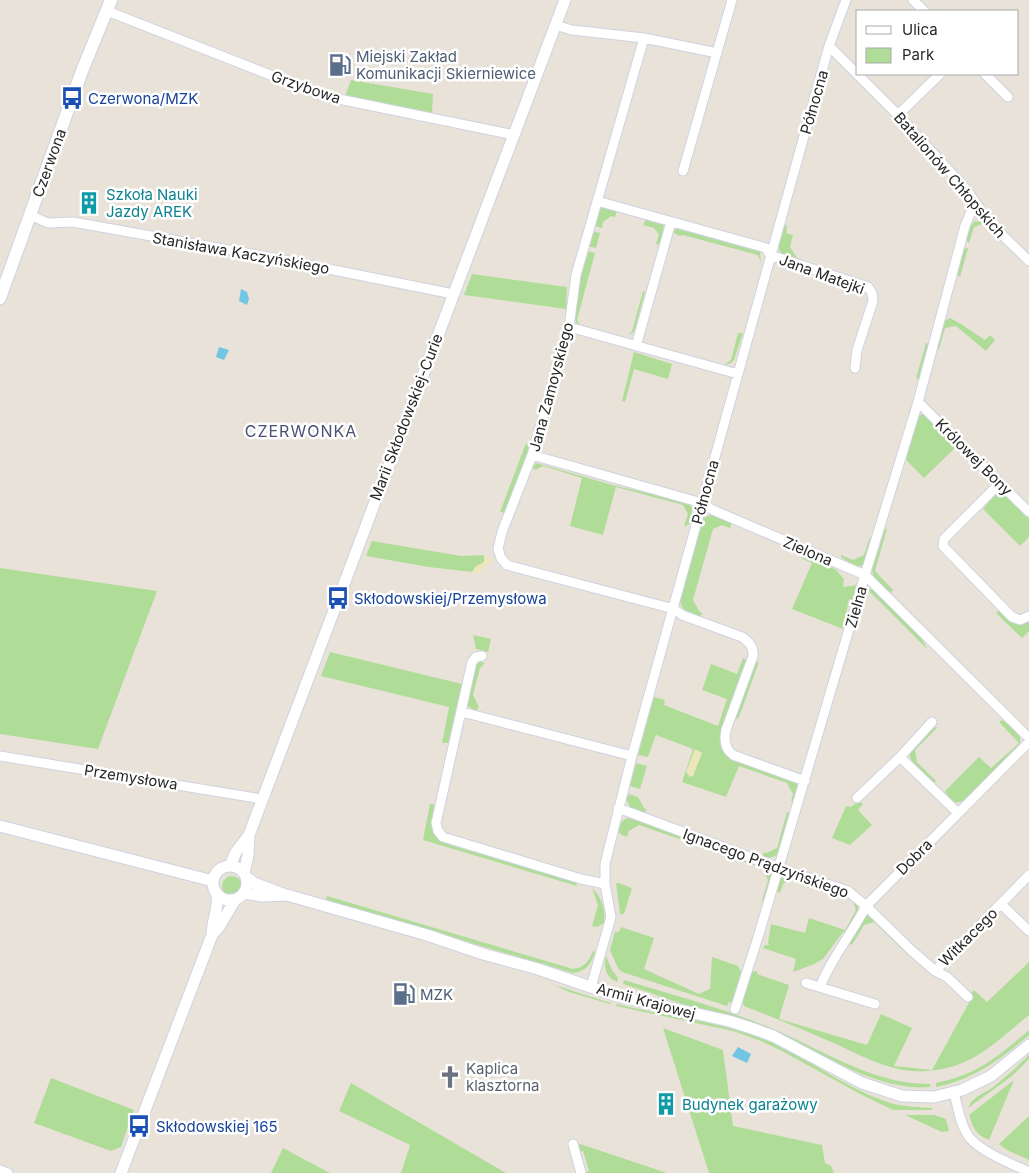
<svg xmlns="http://www.w3.org/2000/svg" width="1029" height="1173" font-family="Inter,sans-serif">
<rect width="100%" height="100%" fill="#e9e2d9"/>
<path fill="#afdd98" d="M351 80 433 94 432 113 345 96Z
M604 206 617 211 615 217 611 216 603 222 602 228 595 226 600 207Z
M646 219 664 224 660 245 656 244 659 234 654 228 643 225Z
M975 221 982 222V224L974 227 969 243 966 240 968 229Z
M783 225 787 226 786 233 793 235 790 247 797 258 802 260 801 261C774 253 776 252 783 225Z
M679 228 757 249 760 252 761 262 758 255 683 235 680 236 674 233V230Z
M591 231 600 233 596 248 587 246Z
M968 248 960 277 956 274 963 249Z
M586 251 595 253 577 320 581 326H584V328C578 325 574 322 574 316 573 298 581 269 586 251Z
M472 274 567 287 566 309 464 295Z
M643 291 645 292 634 332 629 335 632 331Z
M950 318 961 324 985 340 990 335 995 340 986 351 956 326 945 328 939 349 937 348 944 321Z
M738 333H743L734 360 731 363 724 365 731 360Z
M926 343 929 344 919 379 916 378Z
M634 352 672 364 668 379 634 369 625 402 622 401Z
M923 414 927 415 959 449V452L955 448 924 478 907 461 905 456 918 416Z
M526 443 531 444 506 513 500 512Z
M536 463 616 486 683 501 688 503 692 507 691 523 684 527 688 514 683 505 616 487 603 535 570 526 582 478 543 466 535 470 533 467Z
M997 492 1004 493 1029 518V537L1020 546 983 509Z
M713 514 732 522 730 528 722 525 713 529 693 600 699 611 702 613 701 616C691 613 682 612 680 601L703 518Z
M885 529H887L875 571 893 590 890 593 874 578 872 570Z
M870 537C871 545 869 569 856 566 851 564 846 560 841 557V555L853 560 864 555Z
M372 541 461 556 484 555V562L472 572 429 567 366 556Z
M803 554 835 569 844 579 843 587 858 585 853 600 849 599 843 629 792 609 812 563 801 558Z
M0 568 157 591 98 749 0 734Z
M866 589H872L875 591 922 638 927 649 869 591 865 605 861 602Z
M1000 610C1011 621 1013 626 1029 622V631L1022 638 996 613Z
M473 635 491 639 488 652 476 649Z
M330 652 462 684 449 743H442L449 707 321 676Z
M743 658 747 661 721 732V741L723 749 795 781 798 785 793 802 791 801 793 794 787 783 739 766 726 797 682 782 693 749 656 735 648 757 638 755 654 697 665 700 664 705 718 726 727 699 702 690 711 664 737 674Z
M481 662 485 663 480 668 473 695 479 707 476 711 468 706 467 701 474 668 476 664Z
M759 662 739 717 734 721 754 663Z
M1002 720 1007 723 1020 737V745L964 801 954 803 950 799 945 791 979 757 991 768 1019 743 999 722Z
M938 727 915 750 917 762 937 782H933C924 773 910 765 909 752L932 728Z
M636 763 647 766 640 789 630 786Z
M629 794 638 797 644 808 646 809 645 814 630 807 626 799Z
M859 801 863 804 858 810 872 825 850 845 832 838 846 806 851 807Z
M430 804 435 805C432 822 435 836 450 845L576 881 577 886 423 840Z
M787 812 790 813 777 855 770 858 763 856 764 852 767 853 777 848Z
M627 818 641 821 769 868 772 877 764 901H762L768 880 762 868 639 825 629 831 627 837 620 834 618 831C620 825 621 821 627 818Z
M785 875H791L843 893 857 902C861 914 853 922 847 932H843L823 959 812 965 793 972 796 959 763 948 765 945H769L768 942 771 924 805 933 809 918 845 930 856 910 852 899 793 878 783 884 780 893 776 891 780 877Z
M222 886a10 10 0 1 1 20 0a10 10 0 1 1-20 0Z
M616 883H619L632 888 624 914H620Z
M592 888C602 898 606 909 604 923L597 927 592 926 598 905Z
M327 896 573 969C584 968 589 961 593 951L595 952C591 964 587 971 573 973L326 900Z
M867 915 871 916 908 952V955L874 922 864 925 852 945 848 942 864 917Z
M621 927 654 938 644 969 699 994 710 989 712 957 738 966 741 972 732 1003 729 1002 727 1006 622 972 618 968 610 950 615 932H619Z
M606 956 612 970 618 978 617 982C606 978 603 967 606 956Z
M1029 962V1015C1007 1032 984 1056 957 1065 943 1070 926 1072 912 1071 886 1069 859 1055 836 1044 806 1031 775 1018 744 1006L742 1001 750 974 752 972 757 971V974L789 985 779 1019 867 1045 881 1014 912 1028 894 1066 932 1070 971 999 969 995 974 990 987 1002Z
M624 980C672 995 720 1007 766 1026 819 1047 871 1085 930 1084V1087C873 1092 812 1046 761 1025 740 1017 717 1013 695 1008 671 1001 647 991 623 984Z
M551 984 611 1003 610 1004 569 992Z
M617 1004C664 1016 712 1020 758 1037 805 1054 845 1090 894 1104 907 1107 919 1107 932 1108V1110H893L860 1094 782 1051 761 1041 733 1031 616 1006Z
M663 1028 723 1050 733 1126 822 1145 825 1163 831 1166 834 1173H709Z
M1029 1030V1035C1001 1059 973 1080 936 1087V1083C976 1075 998 1057 1029 1030Z
M1029 1055V1059L1012 1076 968 1108 971 1102 978 1096 992 1088 1010 1073Z
M51 1078 134 1110 121 1147 111 1151 34 1123Z
M1014 1080 989 1140C976 1135 973 1128 969 1115Z
M351 1083 506 1173H401L410 1145 339 1111Z
M905 1115H934L946 1119 949 1131 942 1132Z
M1029 1116V1160L1007 1150 999 1144Z
M577 1143 667 1173H585L589 1171 583 1151 579 1152Z
M283 1148 330 1173H271Z"/>
<path fill="#ede6bd" d="M484 556 494 559 478 573 472 572 476 566 484 562Z
M695 749 702 753 693 776 690 777 686 772Z"/>
<path fill="#71c6e6" d="M241 289 247 292 249 299 247 305 239 301Z
M219 347 229 350 224 360 216 357Z
M738 1047 751 1054 747 1063 732 1056Z"/>
<g fill="none" stroke-linecap="round" stroke-linejoin="round">
<defs>
<path id="minor" d="M913 0 924 11
M107 11 324 96 514 135
M555 25 572 30 644 38 717 53
M644 38 576 275 569 327 532 455 502 532 498 549 501 558 507 565 674 609 682 615 742 637C749 642 754 647 753 656L726 730C724 739 725 749 733 755L805 781
M829 46 898 115 966 189 990 223 1029 261
M985 74 1008 97
M898 115 940 74
M683 171 732 0
M597 201 766 248 770 255 868 287 872 293 873 301 857 350 855 368
M30 215 48 223 73 222 279 259 453 294
M569 327 738 374
M636 346 671 222
M918 402 1029 512
M532 455 702 503 713 510 865 575 1029 738
M1000 483 944 539 943 546 1012 617 1020 620 1029 616
M482 656 476 657 472 662 436 823 438 831 443 837 581 879 605 884
M462 712 632 756
M0 756 262 799
M900 757 958 813
M857 798 900 757 932 722
M618 808 779 868 848 891 866 906 911 950 935 971 947 977 968 997
M1001 904 1029 931
M935 971 1029 875
M806 983 875 1004
M591 987 611 917 605 884V864L632 756 829 46 846 0
M820 987C831 958 852 934 866 906L1029 742
M735 1009 759 934 865 575 918 402 965 226 970 214 977 206
M954 1093C958 1107 960 1125 969 1137 981 1152 1012 1164 1029 1172
M573 1144 581 1173
M0 1170 8 1173"/>
<path id="tertiary" d="M0 826 213 881
M213 883a17 17 0 1 1 34 0a17 17 0 1 1-34 0Z
M230 866 236 852 249 835 565 0
M244 873 248 855 249 835
M246 877 254 883 283 894
M244 893 262 896 287 895 427 935 483 954 538 969 617 996 729 1021 751 1028 773 1036 862 1083 902 1096 934 1097 962 1090 991 1076 1029 1045
M212 935 219 927 235 900
M121 1173 212 935C212 921 219 908 217 894"/>
<path id="secondary" d="M0 298 82 71 111 0"/>
</defs>
<use href="#minor" stroke="#cfd2e0" stroke-width="11"/>
<use href="#tertiary" stroke="#cfd2e0" stroke-width="13"/>
<use href="#secondary" stroke="#cfd2e0" stroke-width="14"/>
<use href="#minor" stroke="#fff" stroke-width="9"/>
<use href="#tertiary" stroke="#fff" stroke-width="11"/>
<use href="#secondary" stroke="#fff" stroke-width="12"/>
</g>
<defs>
<symbol id="fuel-bare" viewBox="-9 -9 18 18"><path d="M-5.5-6h7V0h2V4h1.3V-2.5L3-4.5l.8-.8L6-3V5H2.5V1h-1V6h-7ZM-4.2-4.7v3.2H.2V-4.7Z" fill="#5c6f8a" stroke="#fff" stroke-width="2.5" paint-order="stroke"/></symbol>
<symbol id="bus-bare" viewBox="-9 -9 18 18"><path d="M-5-6H5V4H4V6H2V4H-2V6H-4V4H-5ZM-3.5-4V0h7V-4ZM-3.5 1.2v1.5H-2V1.2ZM2 1.2v1.5H3.5V1.2Z" fill="#1a4fb4" stroke="#fff" stroke-width="2.5" paint-order="stroke"/></symbol>
<symbol id="building-bare" viewBox="-9 -9 18 18"><path d="M-4-6H4V6H1V3H-1V6H-4ZM-2.5-4.3h1.7v1.8h-1.7ZM.8-4.3h1.7v1.8H.8ZM-2.5-1h1.7V.8h-1.7ZM.8-1h1.7V.8H.8Z" fill="#0f9aa8" stroke="#fff" stroke-width="2.5" paint-order="stroke"/></symbol>
<symbol id="church-bare" viewBox="-9 -9 18 18"><path d="M-1.2-6h2.4v3.5h3.3v2.4h-3.3V6h-2.4V-.1h-3.3v-2.4h3.3Z" fill="#6b7280" stroke="#fff" stroke-width="2.5" paint-order="stroke"/></symbol>
</defs>
<g fill-rule="evenodd">
<use href="#fuel-bare" x="324" y="49" width="32" height="32"/>
<use href="#bus-bare" x="56" y="82" width="32" height="32"/>
<use href="#building-bare" x="73" y="187" width="32" height="32"/>
<use href="#bus-bare" x="322" y="582" width="32" height="32"/>
<use href="#fuel-bare" x="388" y="978" width="32" height="32"/>
<use href="#church-bare" x="434" y="1061" width="32" height="32"/>
<use href="#building-bare" x="650" y="1088" width="32" height="32"/>
<use href="#bus-bare" x="123" y="1110" width="32" height="32"/>
</g>
<g text-anchor="middle" dominant-baseline="central" stroke-width="5" stroke-linejoin="round" paint-order="stroke">
<g font-size="15" fill="#4e5e75" stroke="#fff" text-anchor="start">
<text x="356" y="56">Miejski Zakład<tspan x="356" dy="17">Komunikacji Skierniewice</tspan></text>
<text x="420" y="994">MZK</text>
</g>
<g font-size="15" fill="#272727" stroke="#fff">
<text transform="translate(306 87) rotate(19)">Grzybowa</text>
<text transform="translate(814 102) rotate(-74)">Północna</text>
<text transform="translate(49 163) rotate(-70)">Czerwona</text>
<text transform="translate(950 175) rotate(49)">Batalionów Chłopskich</text>
<text transform="translate(241 253) rotate(10)">Stanisława Kaczyńskiego</text>
<text transform="translate(822 274) rotate(20)">Jana Matejki</text>
<text transform="translate(551 387) rotate(-75)">Jana Zamoyskiego</text>
<text transform="translate(406 417) rotate(-69)">Marii Skłodowskiej-Curie</text>
<text transform="translate(974 457) rotate(45)">Królowej Bony</text>
<text transform="translate(705 492) rotate(-75)">Północna</text>
<text transform="translate(808 551) rotate(23)">Zielona</text>
<text transform="translate(856 607) rotate(-74)">Zielna</text>
<text transform="translate(131 777) rotate(9)">Przemysłowa</text>
<text transform="translate(914 857) rotate(-45)">Dobra</text>
<text transform="translate(766 863) rotate(20)">Ignacego Prądzyńskiego</text>
<text transform="translate(968 937) rotate(-45)">Witkacego</text>
<text transform="translate(646 1001) rotate(15)">Armii Krajowej</text>
</g>
<g font-size="15" fill="#164399" stroke="#fff" text-anchor="start">
<text x="88" y="98">Czerwona/MZK</text>
<text x="354" y="598">Skłodowskiej/Przemysłowa</text>
<text x="156" y="1126">Skłodowskiej 165</text>
</g>
<g font-size="15" fill="#0d838f" stroke="#fff" text-anchor="start">
<text x="106" y="194">Szkoła Nauki<tspan x="106" dy="17">Jazdy AREK</tspan></text>
<text x="682" y="1104">Budynek garażowy</text>
</g>
<g font-size="15" fill="#5b616d" stroke="#fff" text-anchor="start">
<text x="466" y="1068">Kaplica<tspan x="466" dy="17">klasztorna</tspan></text>
</g>
<g font-size="16" letter-spacing="1" fill="#4b5275" stroke="#fff">
<text x="301" y="431">CZERWONKA</text>
</g>
</g>
<rect x="856" y="10" width="162" height="65" fill="#ffffff" stroke="#a9a9a9"/>
<rect x="866" y="26" width="25" height="8" fill="#ffffff" stroke="#a9a9a9"/>
<text x="902" y="35" font-size="15" fill="#272727">Ulica</text>
<rect x="866" y="48" width="25" height="15" fill="#afdd98" stroke="#a9a9a9"/>
<text x="902" y="60" font-size="15" fill="#272727">Park</text>
</svg>
